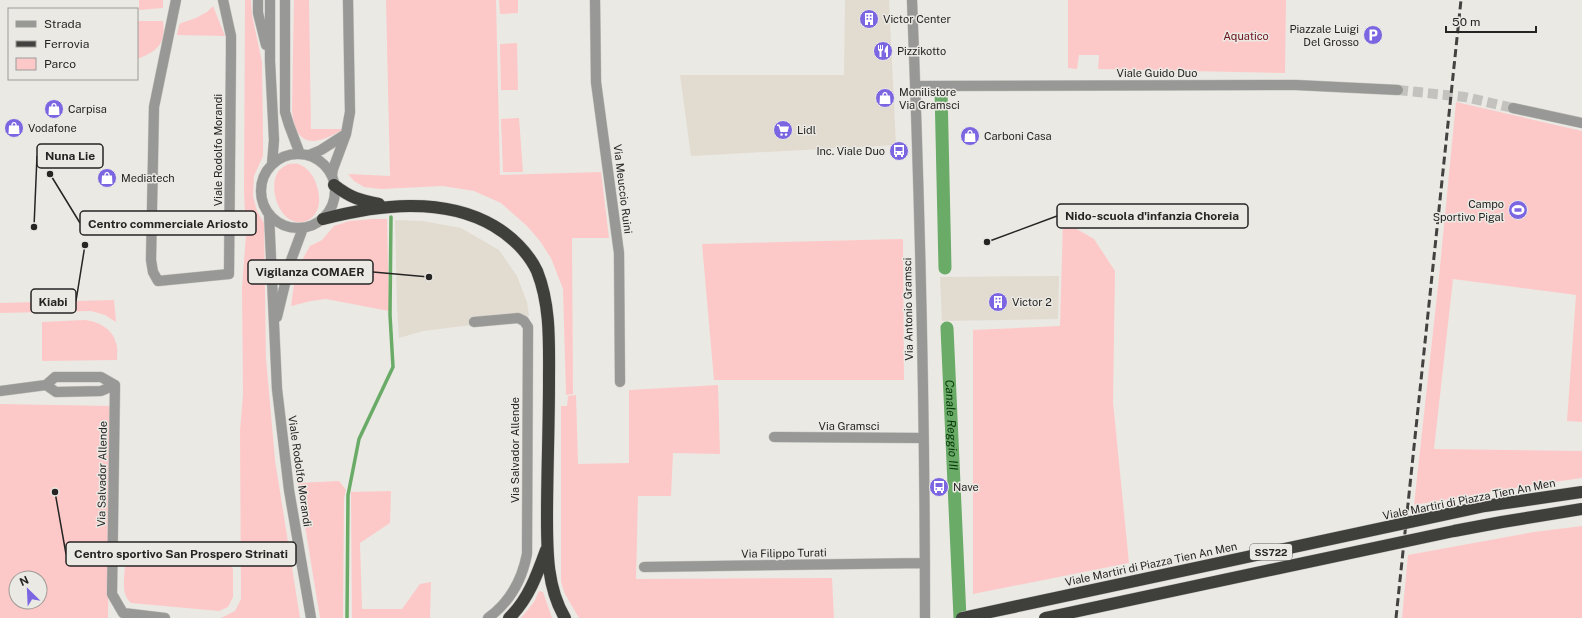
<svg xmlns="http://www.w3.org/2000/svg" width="1582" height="618" font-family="'Public Sans',sans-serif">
<rect width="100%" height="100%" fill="#ebe9e4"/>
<path fill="#e2dbd0" d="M845 0H889L896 145 691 156 680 75H844Z
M395 220 423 221 461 228 499 250 517 276 527 302 529 316 517 315 471 325 423 331 399 338 397 305Z
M1059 276 1058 319 942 321 940 277Z"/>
<path fill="#fdc9c8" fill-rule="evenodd" d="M139 0H163V8L139 10Z
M245 0H251L252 15 262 62 263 138V156L254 176 253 196 257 211 264 223 266 358 275 460 300 618H221L235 611 241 599 240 430 243 395 242 288 246 234 244 192Z
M294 0H309L311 129H344C317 145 296 150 292 111Z
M386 0H496L500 175 601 172 609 238H572L573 394 566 395 563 289 551 258 540 241 527 226 501 203 474 191 443 186 381 189 364 187 354 181 348 174 390 176Z
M499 0H518V13L500 14Z
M1068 0H1286L1285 73 1098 69 1099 55H1079L1077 69 1068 68Z
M213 6 225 36 177 35 179 25 181 23 196 18 207 12Z
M137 21H163C166 44 158 51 137 59Z
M517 43 518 90H501L500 44Z
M1456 102 1582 131V422L1567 421 1576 295 1453 279 1434 449 1582 451V478L1539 484 1414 505 1439 277Z
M519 118 523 172H503L501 119Z
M288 164C291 164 295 163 298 164 319 170 329 213 306 221 283 229 269 194 276 176 278 170 283 167 288 164Z
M372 219H387L389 311 326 299 311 301 291 306 294 284 301 262 310 246 322 240 334 226 349 221Z
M1063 221 1094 239 1115 271 1113 402 1129 563 973 594V330L1060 326Z
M902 239 903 240 904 380H714L702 244Z
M114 300 116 322 105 315 91 311 0 313V303Z
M84 320C98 321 113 329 116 343 118 348 117 354 117 360L42 361V322Z
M718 385 720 454 673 453 671 496H638L636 579 832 578 834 618H579L565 594 561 582V406H567L568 396 576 395 578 464 629 463V390Z
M0 404 111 406 108 618H0ZM16 578H40V602H16Z
M339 481 346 490 344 498 343 618H320L298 483Z
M391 491 390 523 360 543 362 609H402L420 584 431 582 430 618H352L351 492Z
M1582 526V618H1402L1408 555 1534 532Z
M125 564H229L233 569V597L228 607 219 611 131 603C120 593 125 577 125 564Z
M539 591 543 592 552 618H521L534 602Z"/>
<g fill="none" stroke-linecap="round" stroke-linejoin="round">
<path stroke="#6aab67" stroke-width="3.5" d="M347 618 348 495 359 439 393 367 390 315 391 217"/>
<g stroke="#6aab67" stroke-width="13">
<path d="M941 89 945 268"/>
<path id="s1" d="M947 328 960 618"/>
</g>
<path stroke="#c4c2be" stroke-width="10" stroke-dasharray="10 5" stroke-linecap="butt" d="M1398 90 1465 97 1513 108"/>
<defs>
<path id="minor" d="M176 0 154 107 151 260 153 272 158 281 229 274 231 52V36L223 0
M258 0V13L266 45
M270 0V61L274 140 272 164
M285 0V112L289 125 300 154
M595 0 596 82 619 253 620 382
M912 0C920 206 925 412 925 618
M915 86 1296 85 1398 90
M1513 108 1582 123
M261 191a37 37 0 1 1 74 0a37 37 0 1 1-74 0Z
M309 155 321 150 346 134
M332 175 333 169 346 134 350 112 348 0
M269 214 277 389 289 490 311 618
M277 317 290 263 303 228
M474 322 518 318 524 321 528 327 527 554C522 580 510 602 488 618
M46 385 56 392 101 391 115 385
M115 385 112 594 123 613 165 618
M0 391 46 385 55 377H101L115 385
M774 437 923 438
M644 567 925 563"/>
<path id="highway" d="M334 185C351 198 359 200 379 204
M323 219C377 205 443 196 494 226 511 236 528 252 537 271 551 306 549 345 549 382 549 427 547 473 547 518 547 552 547 588 565 618
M509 618C528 600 537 575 546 550"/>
</defs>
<use href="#minor" stroke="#c8c6c1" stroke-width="11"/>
<use href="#highway" stroke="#c8c6c1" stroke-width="13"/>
<use href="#minor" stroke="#989896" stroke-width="10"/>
<use href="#highway" stroke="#3f403c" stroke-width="12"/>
<path stroke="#434241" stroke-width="3" stroke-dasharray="8 4" stroke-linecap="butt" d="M1396 618 1461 0"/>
<defs>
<path id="highway-bridge" d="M962 618 1485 506 1582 492
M1045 618 1454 531 1502 522 1582 509"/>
</defs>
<use href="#highway-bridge" stroke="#c8c6c1" stroke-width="13" stroke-linecap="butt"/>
<use href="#highway-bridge" stroke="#3f403c" stroke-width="12"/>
</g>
<defs>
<symbol id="building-disc" viewBox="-11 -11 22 22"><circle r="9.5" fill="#7b65e1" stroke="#ebe9e4"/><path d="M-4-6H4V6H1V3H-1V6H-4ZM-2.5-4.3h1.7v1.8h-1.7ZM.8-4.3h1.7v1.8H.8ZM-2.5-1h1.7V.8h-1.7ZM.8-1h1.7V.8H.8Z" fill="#fff"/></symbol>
<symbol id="parking-disc" viewBox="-11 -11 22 22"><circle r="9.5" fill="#7b65e1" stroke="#ebe9e4"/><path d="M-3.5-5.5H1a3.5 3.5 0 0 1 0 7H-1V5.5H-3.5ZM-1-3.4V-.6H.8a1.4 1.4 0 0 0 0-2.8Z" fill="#fff"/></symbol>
<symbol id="restaurant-disc" viewBox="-11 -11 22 22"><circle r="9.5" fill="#7b65e1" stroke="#ebe9e4"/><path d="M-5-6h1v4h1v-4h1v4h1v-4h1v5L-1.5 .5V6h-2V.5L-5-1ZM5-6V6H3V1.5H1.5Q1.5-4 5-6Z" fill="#fff"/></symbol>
<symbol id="shop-disc" viewBox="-11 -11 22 22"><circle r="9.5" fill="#7b65e1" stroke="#ebe9e4"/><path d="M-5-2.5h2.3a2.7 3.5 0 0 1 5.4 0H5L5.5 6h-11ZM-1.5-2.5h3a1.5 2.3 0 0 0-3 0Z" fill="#fff"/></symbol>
<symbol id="supermarket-disc" viewBox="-11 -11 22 22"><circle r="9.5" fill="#7b65e1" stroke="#ebe9e4"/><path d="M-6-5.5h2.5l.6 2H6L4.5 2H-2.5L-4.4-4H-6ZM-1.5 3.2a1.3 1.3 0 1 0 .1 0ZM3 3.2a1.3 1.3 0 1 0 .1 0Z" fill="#fff"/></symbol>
<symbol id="bus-disc" viewBox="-11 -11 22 22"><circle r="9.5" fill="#7b65e1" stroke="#ebe9e4"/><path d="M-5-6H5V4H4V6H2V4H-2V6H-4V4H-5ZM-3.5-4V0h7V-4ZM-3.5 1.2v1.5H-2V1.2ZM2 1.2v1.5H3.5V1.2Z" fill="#fff"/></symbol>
<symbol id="stadium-disc" viewBox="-11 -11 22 22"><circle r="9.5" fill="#7b65e1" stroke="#ebe9e4"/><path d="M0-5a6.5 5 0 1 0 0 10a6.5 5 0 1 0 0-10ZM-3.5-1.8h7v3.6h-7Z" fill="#fff"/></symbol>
</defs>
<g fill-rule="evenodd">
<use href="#building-disc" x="858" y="8" width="22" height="22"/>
<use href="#parking-disc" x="1362" y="24" width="22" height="22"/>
<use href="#restaurant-disc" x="872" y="40" width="22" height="22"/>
<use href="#shop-disc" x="874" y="87" width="22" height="22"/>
<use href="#shop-disc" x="43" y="98" width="22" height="22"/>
<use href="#shop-disc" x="3" y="117" width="22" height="22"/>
<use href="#supermarket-disc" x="772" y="119" width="22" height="22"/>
<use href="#shop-disc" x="959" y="125" width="22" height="22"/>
<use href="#bus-disc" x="888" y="140" width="22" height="22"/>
<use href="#shop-disc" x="96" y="167" width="22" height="22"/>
<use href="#stadium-disc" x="1507" y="199" width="22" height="22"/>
<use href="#building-disc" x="987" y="291" width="22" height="22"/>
<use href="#bus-disc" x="928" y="476" width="22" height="22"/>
</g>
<g text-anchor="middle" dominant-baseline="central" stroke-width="3" stroke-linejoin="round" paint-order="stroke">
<rect fill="#ebe9e4" stroke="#61605e" stroke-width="1" x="1250" y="544" width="42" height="16" rx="3"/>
<g font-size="10" font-weight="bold" fill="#262524">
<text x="1271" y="552">SS722</text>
</g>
<g font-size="11" fill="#262524" stroke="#ebe9e4" text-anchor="start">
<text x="883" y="19">Victor Center</text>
<text x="1359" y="29" text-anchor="end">Piazzale Luigi<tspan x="1359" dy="13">Del Grosso</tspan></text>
<text x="897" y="51">Pizzikotto</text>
<text x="899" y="92">Monilistore<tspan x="899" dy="13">Via Gramsci</tspan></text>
<text x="68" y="109">Carpisa</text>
<text x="28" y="128">Vodafone</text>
<text x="797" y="130">Lidl</text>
<text x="984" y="136">Carboni Casa</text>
<text x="885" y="151" text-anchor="end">Inc. Viale Duo</text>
<text x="121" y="178">Mediatech</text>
<text x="1504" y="204" text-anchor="end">Campo<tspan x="1504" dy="13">Sportivo Pigal</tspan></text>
<text x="1012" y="302">Victor 2</text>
<text x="953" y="487">Nave</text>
</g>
<g font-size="11" fill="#68121d" stroke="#ebe9e4">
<text x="1246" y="36">Aquatico</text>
</g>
<g font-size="11" fill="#262524" stroke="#ebe9e4">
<text x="1157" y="73">Viale Guido Duo</text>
<text transform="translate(218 150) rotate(-90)">Viale Rodolfo Morandi</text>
<text transform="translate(623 189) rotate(83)">Via Meuccio Ruini</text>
<text transform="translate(908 309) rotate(-91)">Via Antonio Gramsci</text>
<text x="849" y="426">Via Gramsci</text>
<text transform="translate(515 450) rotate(-90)">Via Salvador Allende</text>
<text transform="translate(300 471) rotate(82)">Viale Rodolfo Morandi</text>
<text transform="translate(102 474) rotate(-89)">Via Salvador Allende</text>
<text transform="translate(1469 499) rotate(-11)">Viale Martiri di Piazza Tien An Men</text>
<text transform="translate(784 553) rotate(-1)">Via Filippo Turati</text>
<text transform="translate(1151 564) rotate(-12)">Viale Martiri di Piazza Tien An Men</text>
</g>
<g font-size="12" font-style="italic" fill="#063607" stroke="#ebe9e4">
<text stroke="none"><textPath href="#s1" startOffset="97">Canale Reggio III</textPath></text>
</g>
</g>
<path fill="none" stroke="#262524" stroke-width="1.5" d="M34 227L37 156M987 242L1057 216M50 174L80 223M429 277L373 272M85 245L76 301M55 492L66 554"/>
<g fill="#262524" stroke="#ebe9e4" stroke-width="1.5">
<circle cx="34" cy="227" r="4"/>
<circle cx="987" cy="242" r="4"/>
<circle cx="50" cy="174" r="4"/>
<circle cx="429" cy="277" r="4"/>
<circle cx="85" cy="245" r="4"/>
<circle cx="55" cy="492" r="4"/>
</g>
<g fill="#ebe9e4" stroke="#262524" stroke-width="1.5">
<rect x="37" y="144" width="66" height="24" rx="4"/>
<rect x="1057" y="204" width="191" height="24" rx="4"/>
<rect x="80" y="211" width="176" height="24" rx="4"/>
<rect x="248" y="260" width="125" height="24" rx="4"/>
<rect x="31" y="289" width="45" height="24" rx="4"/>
<rect x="66" y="542" width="230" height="24" rx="4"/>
</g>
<g font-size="12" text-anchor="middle" font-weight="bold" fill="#262524">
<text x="70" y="160">Nuna Lie</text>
<text x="1152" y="220">Nido-scuola d'infanzia Choreia</text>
<text x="168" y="228">Centro commerciale Ariosto</text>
<text x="310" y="276">Vigilanza COMAER</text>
<text x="53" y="306">Kiabi</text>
<text x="181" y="558">Centro sportivo San Prospero Strinati</text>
</g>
<rect x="8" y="8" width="130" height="72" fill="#ebe9e4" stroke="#9c9b97"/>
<rect x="16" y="21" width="20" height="6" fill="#989896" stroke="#9c9b97"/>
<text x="44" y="28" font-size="12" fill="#262524">Strada</text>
<rect x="16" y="41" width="20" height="6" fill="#434241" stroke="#9c9b97"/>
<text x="44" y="48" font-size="12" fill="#262524">Ferrovia</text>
<rect x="16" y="58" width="20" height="12" fill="#fdc9c8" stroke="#9c9b97"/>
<text x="44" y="68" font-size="12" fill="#262524">Parco</text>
<g transform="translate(28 590) rotate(336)"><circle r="19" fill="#ebe9e4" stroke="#9c9b97"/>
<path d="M0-3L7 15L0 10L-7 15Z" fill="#7b65e1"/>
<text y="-6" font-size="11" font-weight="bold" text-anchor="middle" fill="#262524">N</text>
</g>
<path d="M1446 26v6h90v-6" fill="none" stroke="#262524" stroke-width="2"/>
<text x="1452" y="26" font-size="12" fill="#262524" stroke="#ebe9e4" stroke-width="3" paint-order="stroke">50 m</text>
</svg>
